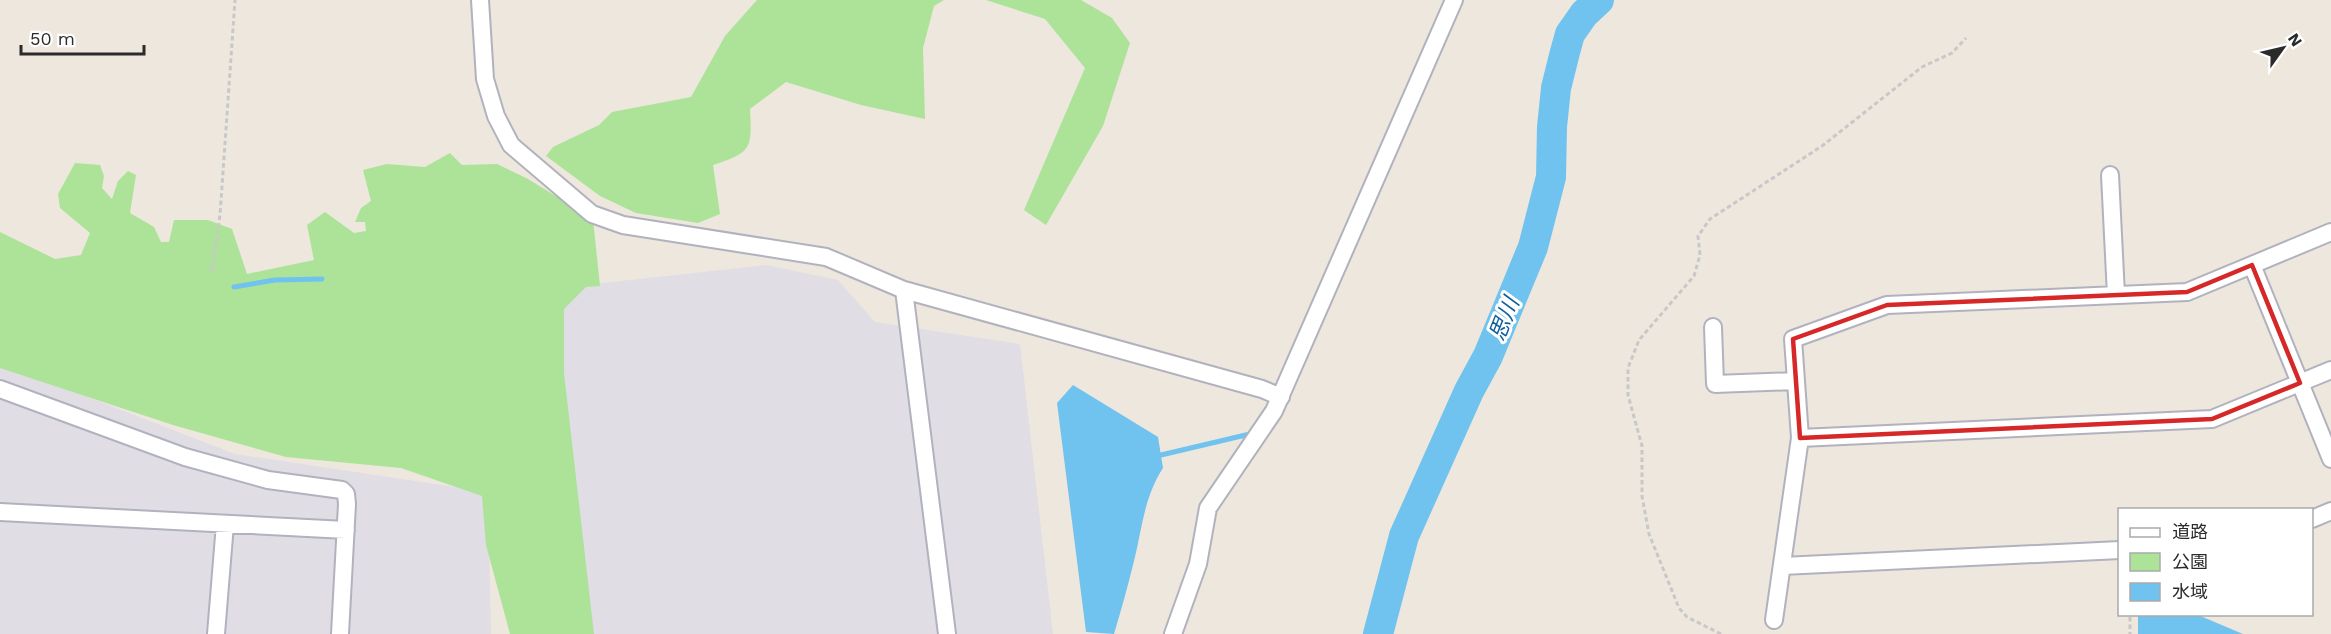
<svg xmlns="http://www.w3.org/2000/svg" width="2331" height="634" font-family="'Work Sans','Noto Sans JP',sans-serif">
<rect width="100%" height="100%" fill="#ede7dd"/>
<path fill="#e0dde5" d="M766 265 838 280 875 322 1020 344 1053 634H560L556 312 585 285Z
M0 363 235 454 488 492 491 634H0Z"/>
<path fill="#ace399" d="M757 0H944L934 6 923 48 925 119 861 105 786 82 750 109C752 149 752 152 713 165L720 214 698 223 636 213 600 196 546 156 553 147 599 125 612 112 691 97 725 36Z
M986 0H1081L1112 18 1130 43 1103 126 1046 225 1024 210 1085 68 1045 19Z
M450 153 462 165 497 164 528 179 593 219 600 286 586 287 564 309V373L594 634H510L486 545 482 496 401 468 286 457 173 425 0 368V232L55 259 81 255 90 233 60 208 58 194 75 163 100 165 104 176 102 188 112 199 118 181 128 171 136 175 130 213 154 227 161 242H169L174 220H208L232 229 247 274 314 260 307 225 325 212 354 233 366 231 365 222H355L361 208 371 201 363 170 387 164 425 167Z"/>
<path fill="#70c3ee" d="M1073 385 1158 437 1163 468C1144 497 1142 529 1134 561 1128 586 1121 610 1114 634L1086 632 1057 403Z
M2138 615H2198L2243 634H2138Z"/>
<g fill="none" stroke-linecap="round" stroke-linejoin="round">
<path stroke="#70c3ee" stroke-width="5" d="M234 287 275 280 322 279
M1161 455 1250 434"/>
<path stroke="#70c3ee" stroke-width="30" d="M1378 634 1404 536 1469 391 1488 356 1533 247 1551 177 1552 127 1556 88 1565 52 1570 34 1584 14 1599 0"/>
<defs>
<path id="minor" d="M480 0 485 79 496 116 511 145 592 214 623 225 826 257 904 290 1262 389 1281 397
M2110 175 2116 295
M2252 265 2331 459
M904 290 947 634
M1713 327 1715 384 1796 381
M0 389 185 457 268 480 342 490 346 494 347 504 340 634
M1800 438 2212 419 2331 370
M0 512 346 530
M2312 519 2331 511
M1782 566 2120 550
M1774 620 1800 438 1793 339 1887 305 2187 292 2331 232
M216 634 225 524
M1173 634 1198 564 1208 508 1274 411 1454 0"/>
</defs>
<use href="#minor" stroke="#b1b2be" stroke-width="20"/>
<path stroke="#c8c8c8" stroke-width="3" stroke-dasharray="4.5 3" stroke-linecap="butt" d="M212 272 220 215 235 0
M2130 617V634
M1721 634 1687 617 1679 608 1649 534 1642 496V446L1628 395V368L1639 340 1694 276 1700 255 1698 236 1710 219 1822 146 1922 67 1952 53 1966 38"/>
<use href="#minor" stroke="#fff" stroke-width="16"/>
</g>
<path fill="none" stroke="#d62828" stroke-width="4.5" stroke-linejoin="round" d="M2252 265 2300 383 2212 419 1800 438 1793 339 1887 305 2187 292Z"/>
<g text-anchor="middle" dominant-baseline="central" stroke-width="6" stroke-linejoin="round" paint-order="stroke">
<g font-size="22" font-style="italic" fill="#0e5f9c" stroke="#fff">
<text transform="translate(1504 319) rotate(-68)">思川</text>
</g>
</g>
<rect x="2118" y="508" width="195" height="108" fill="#ffffff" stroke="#aaaaaa" stroke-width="1.5"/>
<rect x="2130" y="528" width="30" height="9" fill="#ffffff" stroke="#aaaaaa" stroke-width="1.5"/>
<text x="2172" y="538" font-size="18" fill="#2b2b2b">道路</text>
<rect x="2130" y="553" width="30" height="18" fill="#ace399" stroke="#aaaaaa" stroke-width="1.5"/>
<text x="2172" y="568" font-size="18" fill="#2b2b2b">公園</text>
<rect x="2130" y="583" width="30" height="18" fill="#70c3ee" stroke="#aaaaaa" stroke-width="1.5"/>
<text x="2172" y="598" font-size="18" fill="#2b2b2b">水域</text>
<g transform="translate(2283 48) rotate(56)" stroke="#ffffff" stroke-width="4.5" paint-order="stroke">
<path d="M0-4.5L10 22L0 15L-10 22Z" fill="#2b2b2b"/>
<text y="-9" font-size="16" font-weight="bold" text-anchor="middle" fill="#2b2b2b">N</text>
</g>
<path d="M21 45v9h123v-9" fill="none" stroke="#2b2b2b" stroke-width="3"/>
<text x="30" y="45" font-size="18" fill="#2b2b2b" stroke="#ffffff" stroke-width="4.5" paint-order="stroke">50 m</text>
</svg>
